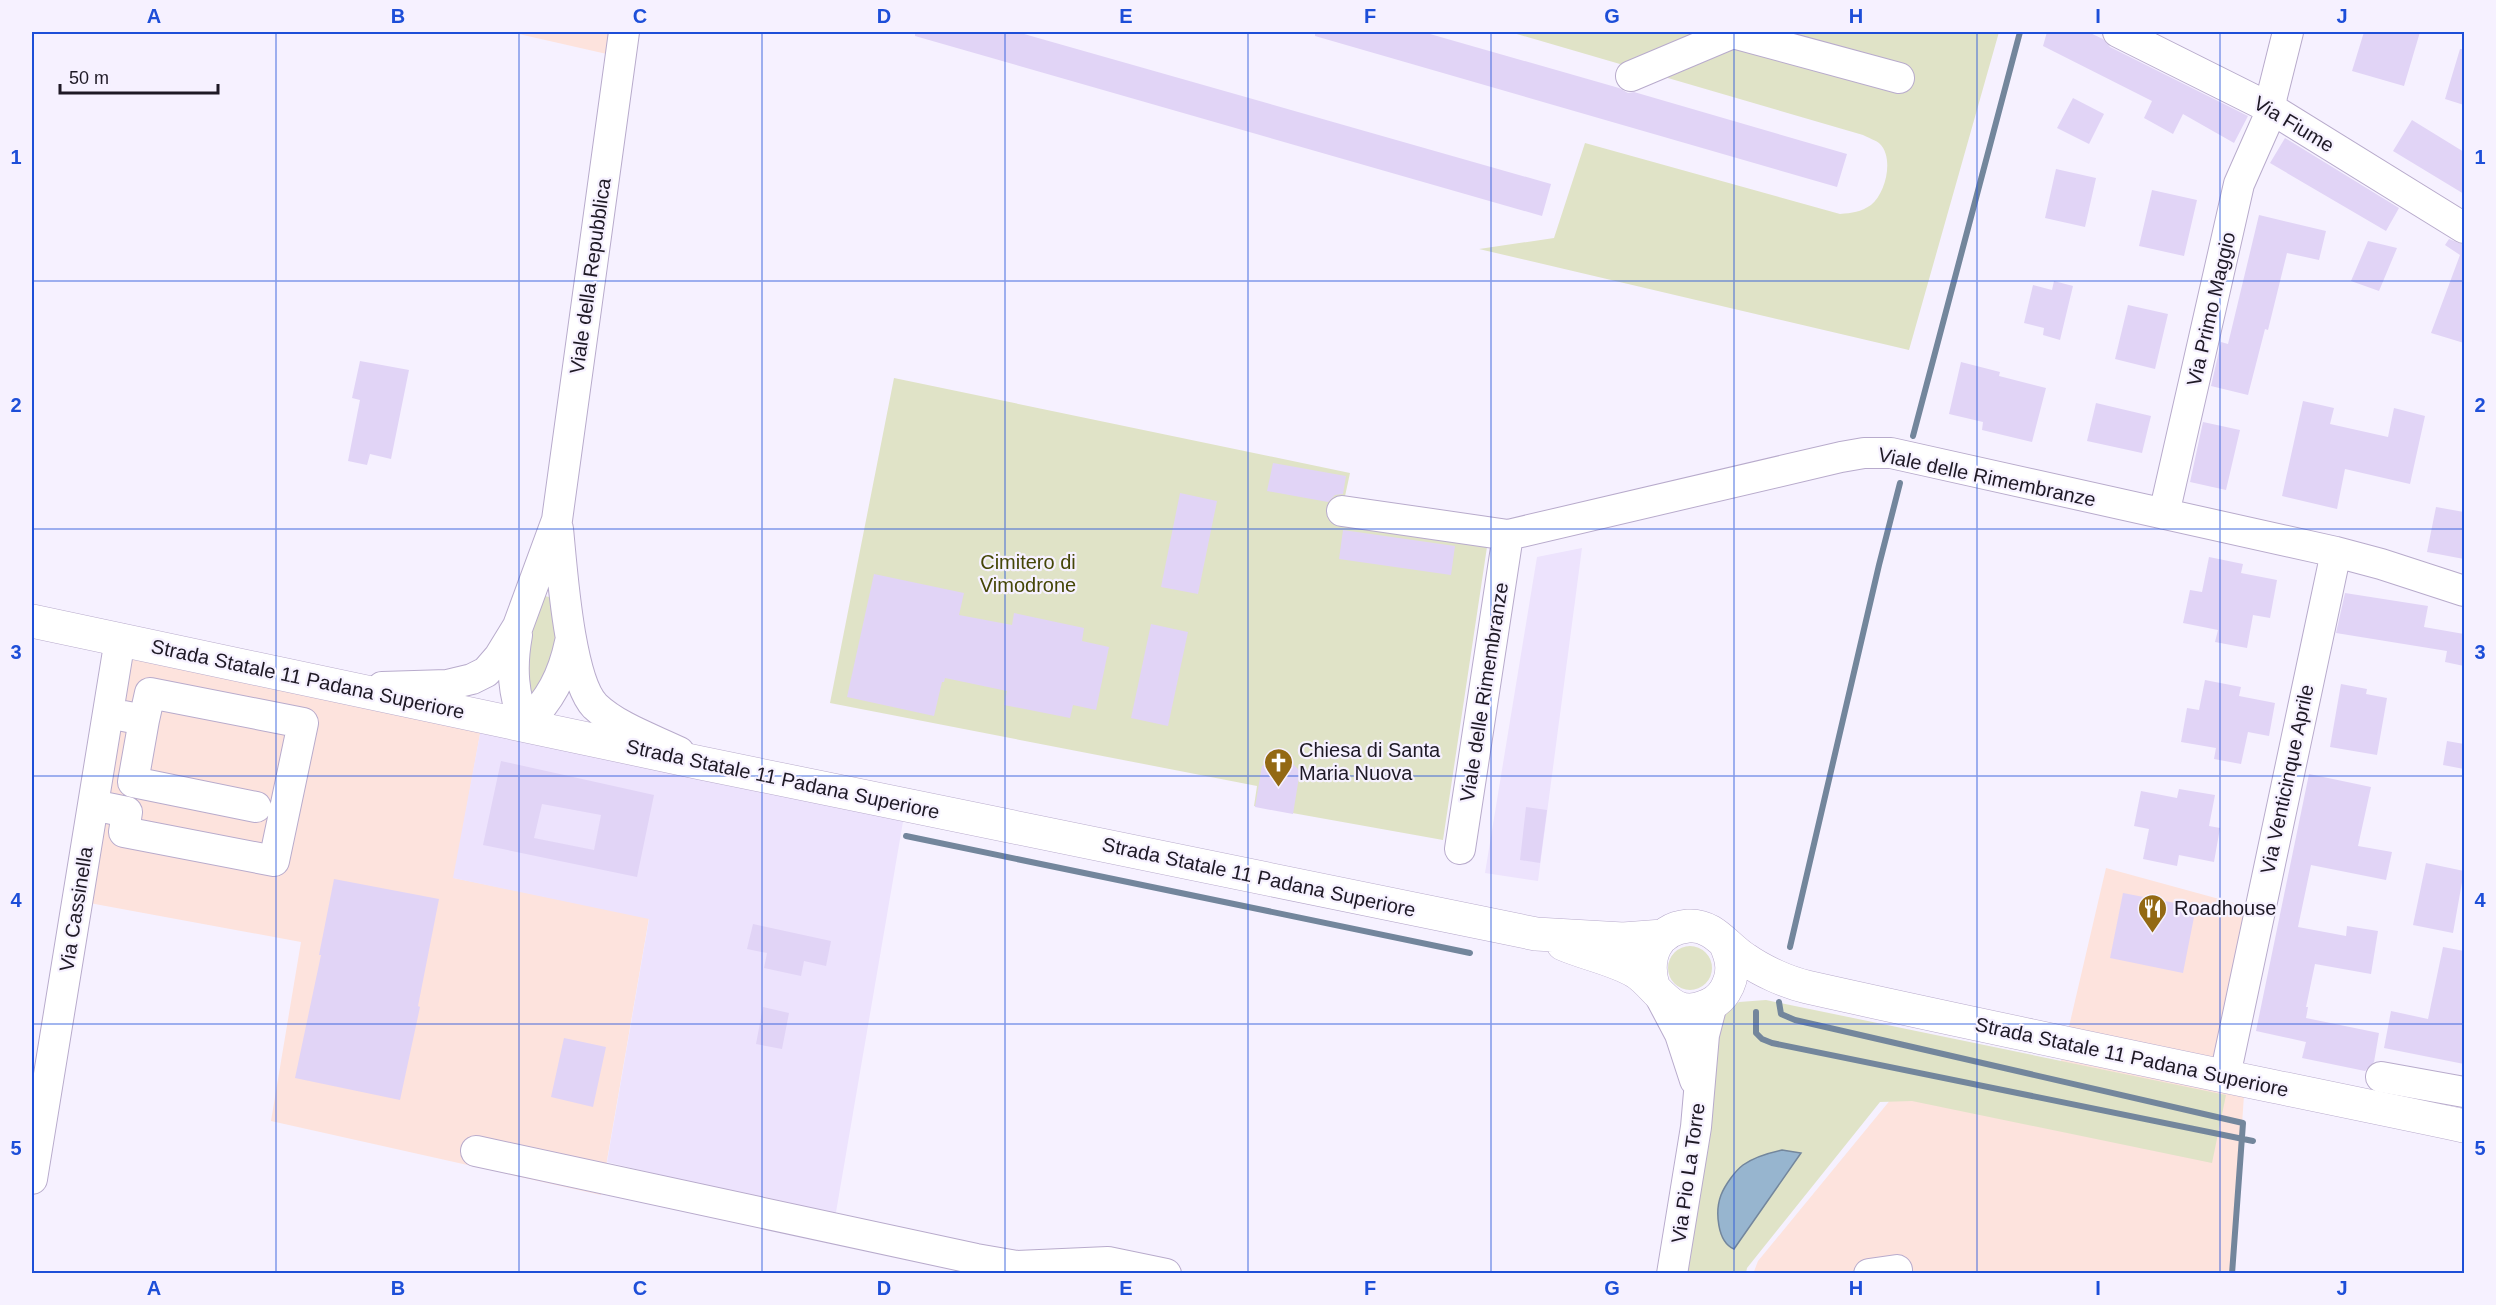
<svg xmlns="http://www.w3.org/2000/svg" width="2496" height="1305" font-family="Helvetica,sans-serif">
<rect width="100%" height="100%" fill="#f6f1ff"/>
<path fill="#fde3dd" d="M510 32H624L620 57Z
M126 648 482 723 454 878 649 918 601 1195 271 1121 301 942 84 902Z
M2106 868 2252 908 2225 1075 2245 1080 2232 1273 1753 1274 1758 1261 1896 1093 2047 1121Z"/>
<path fill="#ede3fd" d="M1582 548 1538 881 1485 873 1537 557Z
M482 723 905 810 835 1218 607 1162 649 919 453 878Z"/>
<path fill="#e0e3c7" d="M1510 32H1999L1909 350 1479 249 1554 238 1585 143 1840 214C1852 213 1861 212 1871 205 1886 193 1894 158 1880 144 1876 140 1868 138 1863 135Z
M894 378 1350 473 1339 524 1487 547 1443 840 1254 806 1257 786 830 703Z
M545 596 553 598 563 654 530 698 518 647 540 597Z
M1668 968a22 22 0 1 1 44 0a22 22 0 1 1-44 0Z
M1766 1000 2226 1095 2212 1163 1912 1101 1880 1102 1747 1268 1746 1273 1683 1274 1720 1017 1739 1002Z"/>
<path fill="#97b5cf" stroke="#73869c" stroke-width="1.5" d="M1782 1150 1801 1153 1734 1249C1717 1242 1715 1211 1721 1195 1725 1185 1735 1171 1743 1165 1754 1157 1768 1153 1782 1150Z"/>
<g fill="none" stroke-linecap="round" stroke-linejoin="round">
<path stroke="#73869c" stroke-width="6" d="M1913 436 2020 32
M906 836 1470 953
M1790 947 1879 565 1900 483
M1779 1002 1781 1014 1795 1020 2243 1123 2232 1274
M1756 1012V1033L1762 1039 1772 1043 2253 1141"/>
</g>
<path fill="#e1d4f6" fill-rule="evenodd" d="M915 32H1017L1551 184 1542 216 915 36Z
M1315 32H1423L1619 88 1628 93 1634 92 1847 154 1837 187 1315 36Z
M2047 32H2088L2103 39 2110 47 2248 116 2234 143 2183 114 2173 134 2144 118 2152 101 2043 46Z
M2364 32H2420L2404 86 2352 71Z
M2460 49H2464V105L2445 99Z
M2073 98 2104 114 2089 144 2057 128Z
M2412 120 2464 152V194L2393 151Z
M2285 138 2399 208 2386 231 2270 163Z
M2056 169 2096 178 2085 227 2045 218Z
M2152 190 2197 200 2184 256 2139 246Z
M2259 215 2326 231 2319 260 2287 253 2268 330 2265 329 2248 395 2211 386 2221 342 2228 344Z
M2449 239 2464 245V343L2431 333 2460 255 2445 245Z
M2368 241 2397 248 2379 291 2351 281Z
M2054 281 2073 286 2060 340 2043 335 2044 328 2024 323 2033 285 2052 290Z
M2128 305 2168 314 2155 369 2115 359Z
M360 361 409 370 391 459 370 454 367 465 348 461 360 400 352 398Z
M1961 362 2000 372 1999 376 2046 388 2032 442 1982 430 1983 422 1949 414Z
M2303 401 2334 408 2330 424 2388 437 2394 408 2425 416 2410 484 2345 469 2337 509 2282 496Z
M2096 403 2151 416 2142 453 2087 441Z
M2203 422 2240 430 2226 490 2190 482Z
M1273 463 1346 476 1343 494 1335 495 1328 502 1267 491Z
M1180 493 1217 501 1198 594 1161 587Z
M2436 507 2464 512V559L2427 552Z
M1343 530 1455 546 1451 575 1339 559Z
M2209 557 2243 564 2241 573 2277 580 2270 618 2253 615 2247 648 2215 642 2218 630 2183 623 2190 590 2202 592Z
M874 574 964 593 959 615 1012 625 1014 613 1084 628 1082 641 1109 647 1096 710 1073 705 1070 718 1004 705 1007 691 945 678 944 682H942L934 716 847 697Z
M2345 593 2428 606 2424 627 2464 634V666L2445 662 2447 651 2336 633Z
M1151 624 1188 632 1168 726 1131 718Z
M2205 680 2241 687 2239 696 2275 703 2269 736 2248 732 2241 764 2214 759 2216 748 2181 742 2187 708 2199 710Z
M2341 684 2367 689 2366 694 2387 698 2377 755 2330 747Z
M2447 741 2464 744V769L2443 765Z
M1280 757 1288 759 1300 771 1293 814 1255 807 1262 766Z
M501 761 654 795 637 877 483 845ZM542 804 601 815 594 850 534 838Z
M2309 774 2371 787 2358 846 2392 852 2386 880 2311 865 2298 927 2346 936 2347 926 2378 931 2371 974 2315 964 2306 1007H2308L2306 1018 2379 1033 2374 1062 2365 1071 2302 1058 2306 1042 2256 1031Z
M2179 789 2215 795 2209 826 2220 828 2214 862 2179 855 2177 866 2143 859 2149 829 2134 826 2141 791 2177 798Z
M1526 807 1547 810 1540 863 1520 860Z
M2426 863 2464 871 2453 933 2413 925Z
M334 879 439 899 418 1006 420 1007 400 1100 295 1078 321 955H319Z
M2123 893 2196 907 2183 973 2110 958Z
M753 924 831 941 826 966 804 961 801 976 764 968 767 953 747 949Z
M2443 947 2464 951V1064L2384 1048 2391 1011 2428 1019Z
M763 1007 789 1013 782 1049 756 1044Z
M564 1038 606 1047 593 1107 551 1097Z"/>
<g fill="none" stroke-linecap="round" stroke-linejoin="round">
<defs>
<path id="minor" d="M2118 32 2270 108 2464 228
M1631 76 1733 33 1899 78
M1342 511 1508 535 1841 457 1864 453H1891L2336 552 2381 564 2464 591
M2164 514 2239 184 2270 114 2272 96 2288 32
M558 529C562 568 569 679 595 706 617 727 652 739 679 752
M517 635C511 668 513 694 525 725 550 700 563 676 570 642
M382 687 447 685 472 679 486 672 499 657 518 626 557 520 624 32
M144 720 133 782 256 807
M93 805 127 812 124 832 274 861 303 723 150 693 144 720 108 713
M1460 849 1508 535
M1661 998 1680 1034 1695 1080
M2225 1076 2336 552
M2381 1077 2464 1092
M476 1151 976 1259 1017 1266 1108 1262 1166 1274
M32 1179 120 639
M1672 1274 1696 1127 1704 1035 1712 1004
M1869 1274 1897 1270"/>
<path id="major" d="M32 621 701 763 1536 934 1623 939 1663 936
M1563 944C1586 954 1614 959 1636 972 1658 986 1671 1021 1704 1007 1713 1004 1720 999 1725 991 1735 974 1733 960 1725 943
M1653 986C1645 958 1655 929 1688 926 1713 924 1726 947 1745 959 1762 971 1786 982 1807 987 2025 1036 2245 1080 2464 1126"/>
</defs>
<use href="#minor" stroke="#b8abcc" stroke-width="32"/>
<use href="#major" stroke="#b8abcc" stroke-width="34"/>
<use href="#minor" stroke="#fff" stroke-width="30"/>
<use href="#major" stroke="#fff" stroke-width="33"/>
</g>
<path fill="none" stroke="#1d4ed8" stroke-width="1.5" stroke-opacity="0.55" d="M276 32V1274M519 32V1274M762 32V1274M1005 32V1274M1248 32V1274M1491 32V1274M1734 32V1274M1977 32V1274M2220 32V1274M32 281H2464M32 529H2464M32 776H2464M32 1024H2464"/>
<defs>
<symbol id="church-pin" viewBox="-11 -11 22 30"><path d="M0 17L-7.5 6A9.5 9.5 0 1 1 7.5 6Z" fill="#936913" stroke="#f6f1ff"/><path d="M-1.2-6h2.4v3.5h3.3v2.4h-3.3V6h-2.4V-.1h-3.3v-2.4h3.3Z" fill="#fff"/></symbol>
<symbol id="restaurant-pin" viewBox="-11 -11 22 30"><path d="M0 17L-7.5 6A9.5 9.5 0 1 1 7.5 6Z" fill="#936913" stroke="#f6f1ff"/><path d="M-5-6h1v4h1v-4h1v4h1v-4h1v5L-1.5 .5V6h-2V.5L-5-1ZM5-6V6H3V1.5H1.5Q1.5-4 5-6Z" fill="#fff"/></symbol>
</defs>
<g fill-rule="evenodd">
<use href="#church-pin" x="1262" y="746" width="33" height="45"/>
<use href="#restaurant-pin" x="2136" y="892" width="33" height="45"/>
</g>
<g text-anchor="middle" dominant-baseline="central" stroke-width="4.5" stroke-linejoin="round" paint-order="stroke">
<g font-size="20" fill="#1e1925" stroke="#f6f1ff">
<text transform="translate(2294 124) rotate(31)">Via Fiume</text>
<text transform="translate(590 276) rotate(-82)">Viale della Repubblica</text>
<text transform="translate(2211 309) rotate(-77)">Via Primo Maggio</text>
<text transform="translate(1987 477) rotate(12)">Viale delle Rimembranze</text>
<text transform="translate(308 679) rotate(12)">Strada Statale 11 Padana Superiore</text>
<text transform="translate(1484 692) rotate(-81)">Viale delle Rimembranze</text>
<text transform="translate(783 779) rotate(12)">Strada Statale 11 Padana Superiore</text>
<text transform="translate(2287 779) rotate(-78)">Via Venticinque Aprile</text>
<text transform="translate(1259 877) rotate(12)">Strada Statale 11 Padana Superiore</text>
<text transform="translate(76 909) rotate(-81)">Via Cassinella</text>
<text transform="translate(2132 1057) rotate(12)">Strada Statale 11 Padana Superiore</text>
<text transform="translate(1688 1173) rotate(-82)">Via Pio La Torre</text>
</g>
<g font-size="20" fill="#454607" stroke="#f6f1ff">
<text x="1028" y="562">Cimitero di<tspan x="1028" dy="23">Vimodrone</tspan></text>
</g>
<g font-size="20" fill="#1e1925" stroke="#f6f1ff" text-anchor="start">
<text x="1299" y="750">Chiesa di Santa<tspan x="1299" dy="23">Maria Nuova</tspan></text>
<text x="2174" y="908">Roadhouse</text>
</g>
</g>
<rect width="2496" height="1305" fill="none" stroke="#f6f1ff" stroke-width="66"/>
<path d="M60 84v9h158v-9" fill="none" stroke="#1e1925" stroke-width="3"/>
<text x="69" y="84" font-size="18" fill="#1e1925" stroke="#f6f1ff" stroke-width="4.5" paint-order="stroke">50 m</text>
<rect x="33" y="33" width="2430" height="1239" fill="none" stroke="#1d4ed8" stroke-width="2"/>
<g font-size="20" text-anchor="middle" font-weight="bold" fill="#1d4ed8">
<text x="154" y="23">A</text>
<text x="398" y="23">B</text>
<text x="640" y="23">C</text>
<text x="884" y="23">D</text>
<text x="1126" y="23">E</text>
<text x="1370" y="23">F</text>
<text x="1612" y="23">G</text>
<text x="1856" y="23">H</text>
<text x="2098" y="23">I</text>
<text x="2342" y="23">J</text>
<text x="16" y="164">1</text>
<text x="2480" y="164">1</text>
<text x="16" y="412">2</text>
<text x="2480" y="412">2</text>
<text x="16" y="659">3</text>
<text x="2480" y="659">3</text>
<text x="16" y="907">4</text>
<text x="2480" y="907">4</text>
<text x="16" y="1155">5</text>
<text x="2480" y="1155">5</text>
<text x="154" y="1295">A</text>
<text x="398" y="1295">B</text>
<text x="640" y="1295">C</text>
<text x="884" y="1295">D</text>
<text x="1126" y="1295">E</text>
<text x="1370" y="1295">F</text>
<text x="1612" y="1295">G</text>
<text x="1856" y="1295">H</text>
<text x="2098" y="1295">I</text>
<text x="2342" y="1295">J</text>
</g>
</svg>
